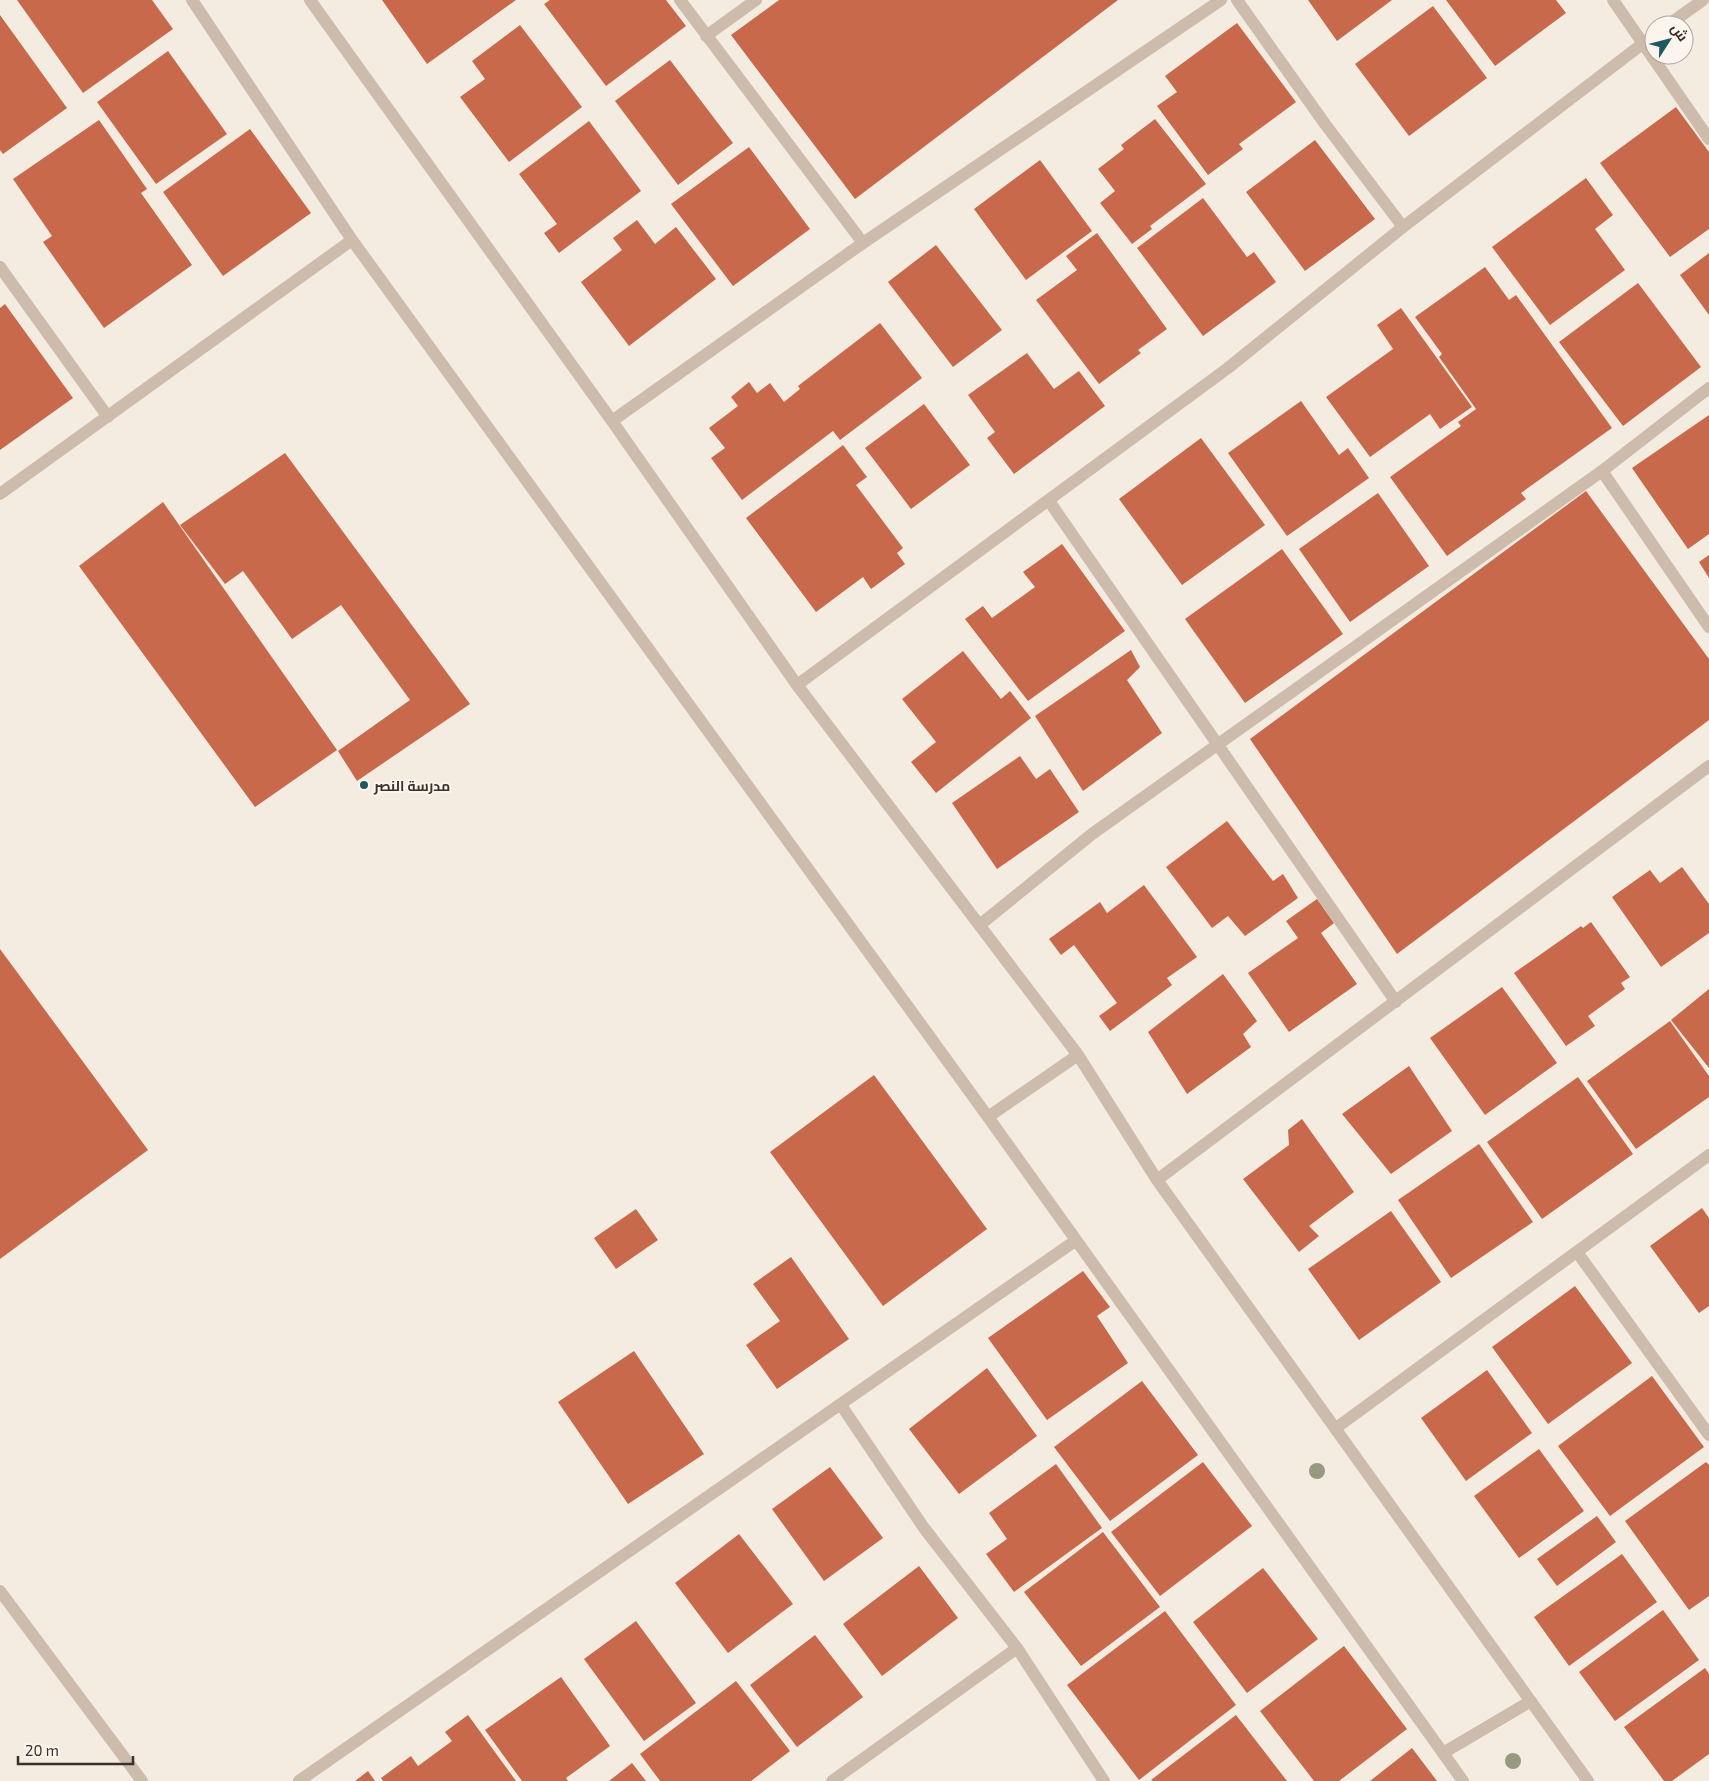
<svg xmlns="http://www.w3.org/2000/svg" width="1709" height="1781" font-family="'Exo 2',Cairo,sans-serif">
<rect width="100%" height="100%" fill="#f4ebe1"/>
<path fill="#c8694b" d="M17 0H152L173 29 83 93Z
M382 0H516L427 64Z
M550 0H666L686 26 606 86 544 4Z
M779 0H1118L855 199 731 35Z
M1308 0H1392L1337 41Z
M1446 0H1556L1566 13 1495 66Z
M1433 6 1487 78 1409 136 1355 64Z
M0 15 67 108 3 154 0 150Z
M1237 23 1296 102 1239 144 1243 149 1208 175 1157 106 1177 92 1165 76Z
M520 25 582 107 509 162 460 97 485 79 472 61Z
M168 51 227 134 156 184 97 102Z
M670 60 733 143 678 185 615 101Z
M1676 107 1709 152V229L1670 257 1600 163Z
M1155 119 1206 184 1150 226 1152 229 1132 244 1100 203 1115 191 1098 169 1124 149 1121 145Z
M99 120 147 189 141 193 192 265 104 328 43 242 52 236 13 179Z
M589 121 641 191 559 253 544 233 557 224 519 174Z
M250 129 311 213 223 276 163 192Z
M1315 140 1375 219 1305 271 1246 192Z
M749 147 810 229 733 286 671 204Z
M1040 160 1092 231 1026 280 974 209Z
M1586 178 1613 215 1595 229 1625 270 1550 325 1492 247Z
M1203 198 1247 257 1254 252 1276 282 1203 336 1137 248Z
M637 220 655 244 676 227 716 279 629 346 581 282 622 250 613 238Z
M1097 233 1167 329 1138 350 1141 353 1099 384 1036 300 1077 270 1066 256Z
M936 245 1002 330 953 367 888 282Z
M1709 253V315L1680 275Z
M1485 267 1509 300 1516 295 1612 428 1521 493 1526 499 1447 556 1390 477 1461 426 1458 422 1476 409 1439 357 1442 354 1415 317Z
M1638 283 1701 367 1623 426 1559 342Z
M5 304 73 398 0 450V308Z
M1401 308 1472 407 1440 429 1430 414 1370 457 1326 397 1393 349 1377 325Z
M880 323 922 378 840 440 833 431 742 500 711 458 725 448 709 428 738 406 731 397 749 382 757 393 770 383 784 402 800 389 798 386Z
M1027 353 1054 389 1079 371 1105 406 1014 474 987 438 995 432 968 395Z
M1301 401 1339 455 1348 448 1369 478 1287 536 1228 453Z
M924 404 970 465 911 509 865 448Z
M1709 415V534L1688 549 1632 468Z
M1201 438 1265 525 1182 585 1119 499Z
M843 445 867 477 856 485 903 548 897 553 905 564 871 589 863 577 816 612 746 518Z
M285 453 470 704 357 781 338 751 410 700 341 605 292 639 243 571 225 584 180 525Z
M1586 491 1709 659V720L1397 954 1250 739Z
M1378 493 1429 566 1350 622 1299 549Z
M163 502 337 750 255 807 79 566Z
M1062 544 1125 631 1028 701 965 619 983 606 992 618 1035 587 1023 572Z
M1282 549 1343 634 1245 703 1185 619Z
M1709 555V578L1699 562Z
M1131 650 1140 667 1127 680 1162 733 1083 791 1035 716Z
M963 651 1001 699 1010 691 1031 718 936 793 911 762 936 742 902 699Z
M1020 756 1036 779 1050 769 1079 812 997 869 952 803Z
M1227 821 1273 881 1283 874 1298 898 1245 936 1228 916 1212 928 1166 867Z
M1682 867 1709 904V933L1661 967 1612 897 1650 870 1660 883Z
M1144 885 1197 957 1167 978 1172 985 1110 1031 1099 1016 1117 1003 1074 945 1061 955 1049 939 1100 902 1107 913Z
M1317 899 1334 923 1321 933 1357 984 1289 1032 1248 973 1298 938 1286 921Z
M1591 922 1630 977 1621 983 1625 989 1588 1016 1595 1026 1566 1046 1514 973 1581 926 1583 928Z
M0 949 148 1150 0 1259Z
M1223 974 1257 1021 1243 1034 1251 1047 1187 1094 1148 1032Z
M1502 987 1557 1063 1485 1115 1430 1038Z
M1709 989V1068L1671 1020Z
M1670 1021 1709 1076V1097L1636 1149 1587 1081Z
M1409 1066 1452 1131 1391 1174 1342 1114Z
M874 1075 987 1229 883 1306 770 1152Z
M1578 1077 1633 1154 1542 1219 1487 1142Z
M1302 1119 1354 1192 1309 1226 1319 1236 1299 1252 1243 1179 1289 1145 1288 1130Z
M1479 1144 1533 1222 1451 1278 1398 1200Z
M1702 1208 1709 1218V1306L1699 1313 1650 1246Z
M636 1209 658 1240 616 1269 594 1238Z
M1391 1211 1441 1282 1359 1340 1308 1269Z
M791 1257 849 1339 777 1389 746 1345 780 1321 753 1284Z
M1083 1271 1110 1307 1097 1316 1128 1363 1047 1420 988 1338Z
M1575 1286 1632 1363 1548 1424 1492 1347Z
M634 1351 704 1454 628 1504 558 1402Z
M987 1368 1037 1436 959 1494 909 1429Z
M1487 1370 1532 1433 1466 1481 1421 1418Z
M1652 1376 1704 1447 1610 1516 1558 1446Z
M1142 1381 1198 1455 1110 1521 1054 1447Z
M1539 1449 1584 1511 1519 1558 1474 1496Z
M1203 1462 1252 1526 1160 1596 1111 1532Z
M1706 1462 1709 1465V1596L1689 1610 1625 1521Z
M1056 1464 1102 1528 1014 1592 986 1554 1007 1539 989 1513Z
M830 1467 883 1538 824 1581 772 1509Z
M1597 1516 1616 1542 1557 1586 1537 1559Z
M1103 1532 1160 1607 1081 1666 1024 1592Z
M739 1534 793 1604 728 1653 675 1583Z
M1622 1554 1657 1602 1569 1666 1534 1617Z
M919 1566 958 1618 882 1676 843 1624Z
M1263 1568 1318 1639 1247 1693 1193 1622Z
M1663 1610 1699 1660 1615 1721 1579 1672Z
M1165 1611 1236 1705 1139 1780 1067 1685Z
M636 1621 696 1703 644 1741 584 1659Z
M815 1635 863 1697 797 1747 750 1685Z
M1344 1646 1407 1729 1339 1781H1314L1260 1711Z
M1705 1668 1709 1674V1754L1672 1781H1664L1624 1727Z
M561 1677 610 1746 566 1778 568 1781H522L485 1730Z
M736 1681 790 1751 751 1781H660L640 1754Z
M468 1715 516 1781H383L381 1778 411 1756 418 1766 452 1741 445 1732Z
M1236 1715 1287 1781H1153L1151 1780Z
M1412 1748 1437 1781H1370Z
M632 1763 646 1781H609Z
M368 1771 375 1781H355Z"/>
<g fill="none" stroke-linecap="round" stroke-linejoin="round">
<path stroke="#cdbbac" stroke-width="12" d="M192 0 352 240 988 1117 1463 1781
M310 0 612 421 797 685 1078 1055 1157 1180 1588 1781
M680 0 863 243
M1237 0 1325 124 1403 227
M1613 0 1709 139
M1668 25 1703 0
M706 36 756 0
M0 267 108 417
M612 421 863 243 1221 0
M1602 471 1709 627
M0 494 352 240
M1049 501 1396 1002
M797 685 1228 368 1403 227 1654 35
M981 924 1092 834 1602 471 1709 388
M988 1117 1078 1055
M1157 1180 1709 766
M1577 1252 1709 1435
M841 1405 924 1528 1017 1648 1104 1781
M1336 1428 1709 1155
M0 1591 142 1781
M1443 1753 1531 1701
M299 1781 1075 1241
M832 1781 1017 1648"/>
</g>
<g fill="#969b7f">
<circle cx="1317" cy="1471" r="8"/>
<circle cx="1513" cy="1761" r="8"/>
</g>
<circle fill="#1f5a5e" stroke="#fbf5ee" stroke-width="2" cx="364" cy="785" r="5"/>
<g text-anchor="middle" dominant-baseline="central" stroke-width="4" stroke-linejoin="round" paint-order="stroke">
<g font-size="14" font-weight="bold" fill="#3b302b" stroke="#fbf5ee" text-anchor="start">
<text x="374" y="785">مدرسة النصر</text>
</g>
</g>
<g transform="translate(1669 40) rotate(54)"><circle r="24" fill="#fbf5ee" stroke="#aea6a0"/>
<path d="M0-4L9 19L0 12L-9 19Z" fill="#1f5a5e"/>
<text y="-8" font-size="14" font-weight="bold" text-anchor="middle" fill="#3b302b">ش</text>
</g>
<path d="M18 1756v8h115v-8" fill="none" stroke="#3b302b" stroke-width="2.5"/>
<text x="25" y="1756" font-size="15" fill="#3b302b" stroke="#fbf5ee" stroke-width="4" paint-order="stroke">20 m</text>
</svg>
